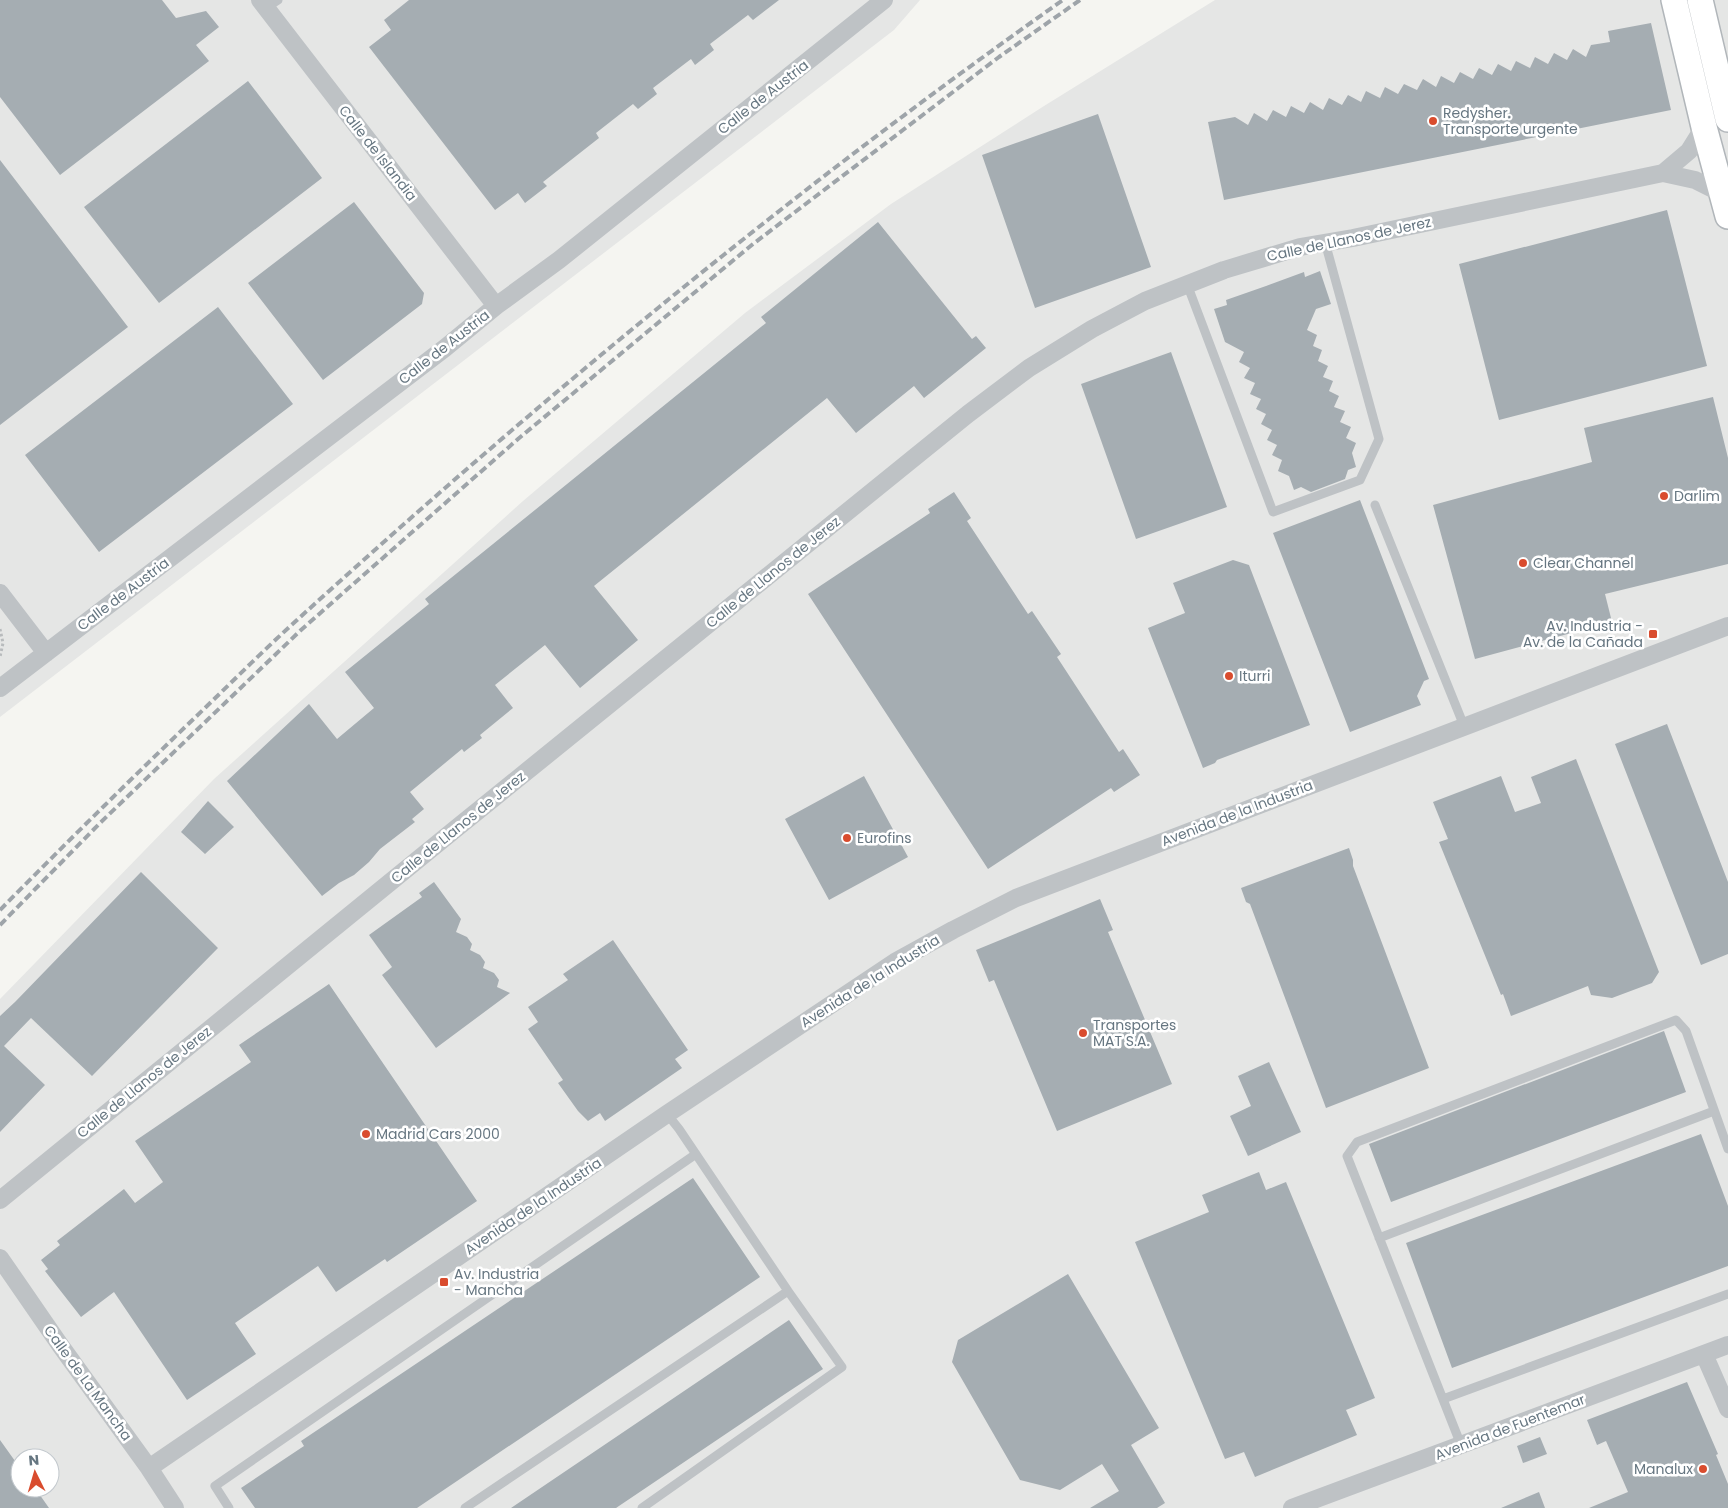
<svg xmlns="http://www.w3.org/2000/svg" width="1728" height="1508" font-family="Poppins,sans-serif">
<rect width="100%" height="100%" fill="#f5f5f1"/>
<path fill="#e5e6e5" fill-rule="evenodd" d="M0 0H920L894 30 0 717Z
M1215 0H1728V1508H0V999L214 779 523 501 745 313 891 204 1044 106ZM20 1458H50V1488H20Z"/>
<path fill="#a5adb2" d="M0 0H162L176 18 206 11 219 27 196 45 209 61 60 175 0 97Z
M409 0H779L753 20 748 15 710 44 714 50 695 65 691 59 653 88 657 94 638 109 633 104 596 133 599 138 543 182 547 186 525 203 518 193 495 210 369 47 391 30 384 20Z
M1651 23 1671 110 1224 200 1208 122 1235 117 1248 125 1254 113 1267 121 1273 110 1286 117 1291 106 1304 113 1310 102 1323 110 1329 98 1342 105 1348 95 1361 102 1366 91 1380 98 1385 87 1398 94 1404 84 1417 90 1423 79 1436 87 1441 76 1454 83 1460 72 1473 79 1479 68 1492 75 1498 64 1511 71 1516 61 1530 68 1535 57 1548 64 1554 53 1567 60 1573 49 1586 57 1591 45 1610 42 1608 31Z
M248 81 322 178 159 303 84 207Z
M1098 114 1151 267 1035 308 982 155Z
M0 160 128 327 0 425Z
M354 202 424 293 422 304 323 380 248 283Z
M1667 210 1707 366 1499 420 1459 264Z
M878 222 972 339 976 336 986 348 924 398 914 386 856 433 827 398 594 586 638 640 580 688 545 645 495 685 513 708 480 735 482 738 464 752 462 749 410 792 424 809 412 819 415 822 380 849 369 862 354 875 339 883 322 896 227 781 309 704 337 739 374 708 345 672 429 604 425 599 766 323 761 317Z
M1320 271 1331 304 1316 309 1307 330 1317 335 1313 346 1322 350 1318 361 1328 366 1323 377 1333 381 1329 391 1339 396 1334 407 1345 411 1340 422 1351 427 1346 438 1356 443 1352 453 1356 467 1348 470 1345 479 1311 492 1301 487 1294 490 1289 476 1278 471 1282 460 1272 455 1277 445 1267 440 1272 430 1261 424 1266 414 1256 409 1261 399 1250 394 1255 383 1244 378 1250 368 1239 362 1244 352 1225 342 1214 309 1227 305 1226 300 1266 286 1304 272 1305 277Z
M218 307 293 404 99 552 25 455Z
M1171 352 1227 507 1136 539 1081 384Z
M1713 397 1728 458V564L1605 594 1612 622 1475 659 1433 505 1592 462 1584 428Z
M954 492 971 518 967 521 1028 614 1032 611 1061 654 1057 657 1119 752 1123 749 1140 775 1114 792 1111 788 988 869 808 594 930 513 928 509Z
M1360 500 1429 679 1424 681 1417 696 1421 705 1350 732 1273 533Z
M1233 560 1249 565 1310 725 1217 760 1215 763 1203 768 1148 628 1185 613 1173 583Z
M1667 724 1728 882V954L1701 965 1615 744Z
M1576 759 1659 972 1652 983 1612 998 1591 995 1588 986 1511 1016 1503 994 1501 995 1439 842 1448 839 1433 802 1501 776 1515 812 1541 803 1531 777Z
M864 776 908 857 829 900 785 819Z
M208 801 234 827 205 854 181 832Z
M1349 848 1353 860V866L1429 1068 1326 1108 1250 904 1246 902 1241 888Z
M141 872 218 948 92 1076 31 1018 4 1046 45 1085 0 1132V1016L15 1002Z
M434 882 461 919 456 932 467 937 472 944 470 950 480 955 485 962 483 968 494 973 499 980 497 987 510 993 436 1048 382 975 392 967 369 935 422 897 419 893Z
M1100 899 1113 930 1108 932 1172 1084 1057 1131 994 980 989 982 976 950Z
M613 940 688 1050 675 1059 682 1068 605 1121 600 1113 588 1121 578 1111 558 1083 563 1080 528 1029 538 1022 528 1007 568 980 563 974Z
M329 984 477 1201 387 1262 385 1259 336 1292 318 1266 235 1323 256 1354 187 1400 114 1292 81 1317 45 1271 48 1269 41 1260 60 1245 57 1241 124 1189 135 1203 163 1182 135 1141 251 1062 239 1045Z
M1664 1031 1686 1092 1391 1202 1369 1144Z
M1269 1062 1301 1132 1248 1156 1230 1116 1251 1106 1238 1076Z
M1701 1134 1728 1206V1266L1452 1368 1406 1243Z
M1259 1172 1266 1190 1286 1182 1375 1398 1346 1410 1357 1435 1255 1477 1244 1452 1225 1459 1135 1242 1209 1212 1202 1195Z
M693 1178 760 1277 417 1508H255L241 1488 304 1446 301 1441Z
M1068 1274 1159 1428 1131 1445 1165 1503 1157 1508H1090L1119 1491 1102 1464 1060 1490 1020 1480 952 1362 958 1340Z
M789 1320 823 1369 785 1394 616 1508H511Z
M1687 1382 1718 1454 1716 1455 1728 1484V1508H1589L1628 1492 1606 1441 1597 1445 1587 1420Z
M1540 1437 1547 1454 1523 1463 1517 1446Z
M0 1440 20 1468V1488H35L49 1508H0Z
M1539 1492 1545 1508H1501Z"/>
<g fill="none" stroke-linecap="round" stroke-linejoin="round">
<defs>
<path id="secondary" d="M1674 0 1704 127 1728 216
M1700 0 1728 119"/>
</defs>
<use href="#secondary" stroke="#b1b6ba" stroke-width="28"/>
<path stroke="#b8bbbd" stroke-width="3" stroke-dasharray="2.5 2.5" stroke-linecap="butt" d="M0 629 3 643 0 657"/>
<path stroke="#bec2c5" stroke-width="9" d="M266 8 278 0
M1187 284 1273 512 1360 480 1379 439 1325 242
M1375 505 1464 726
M1379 1238 1714 1111
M1443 1399 1728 1294
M1461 1445 1347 1156 1357 1142 1676 1020 1686 1031 1728 1149
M229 1508 215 1486 696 1154
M465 1508 788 1291 679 1129 667 1114
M642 1508 842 1367 788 1291"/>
<path stroke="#bec2c5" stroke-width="18" d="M260 0 496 306
M1663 173 1689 151 1704 127
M0 593 46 653
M0 688 445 348 496 306 559 260 884 0
M0 1200 453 831 968 414 1029 368 1092 329 1145 301 1224 270 1300 247 1353 238 1663 173 1695 180 1721 193
M0 1258 60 1345 149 1468 175 1508
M1704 1354 1728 1409
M149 1468 667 1114 895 962 953 930 1016 898 1728 626
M1292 1508 1728 1345"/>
<use href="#secondary" stroke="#fff" stroke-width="25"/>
<path stroke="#9ea4a9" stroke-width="4" stroke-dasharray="8 4" stroke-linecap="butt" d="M0 910C68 841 136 774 206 707 236 678 266 648 297 620 540 399 794 189 1063 0
M0 925 100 823 301 630 518 439 753 244 999 57 1080 0"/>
</g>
<g fill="#d94c2e" stroke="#fff" stroke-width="2">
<circle cx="1433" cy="121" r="5"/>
<circle cx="1664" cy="496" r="5"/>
<circle cx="1523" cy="563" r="5"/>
<rect x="1648" y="629" width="10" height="10" rx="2.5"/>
<circle cx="1229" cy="676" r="5"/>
<circle cx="847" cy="838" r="5"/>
<circle cx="1083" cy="1033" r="5"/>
<circle cx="366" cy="1134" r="5"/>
<rect x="439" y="1277" width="10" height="10" rx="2.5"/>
<circle cx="1703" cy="1469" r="5"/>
</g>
<g text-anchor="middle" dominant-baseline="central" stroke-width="5" stroke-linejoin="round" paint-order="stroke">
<g font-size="14" fill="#667681" stroke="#fff">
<text transform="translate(763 97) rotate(-38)">Calle de Austria</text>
<text transform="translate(378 153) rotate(52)">Calle de Islandia</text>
<text transform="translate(1349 239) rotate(-12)">Calle de Llanos de Jerez</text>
<text transform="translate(444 347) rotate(-38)">Calle de Austria</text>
<text transform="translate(773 572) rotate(-39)">Calle de Llanos de Jerez</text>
<text transform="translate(123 594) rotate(-37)">Calle de Austria</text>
<text transform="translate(1237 813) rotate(-21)">Avenida de la Industria</text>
<text transform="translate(458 827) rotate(-39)">Calle de Llanos de Jerez</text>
<text transform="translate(870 981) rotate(-32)">Avenida de la Industria</text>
<text transform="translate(144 1082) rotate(-39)">Calle de Llanos de Jerez</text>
<text transform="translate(533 1206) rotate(-34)">Avenida de la Industria</text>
<text transform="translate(88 1383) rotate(54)">Calle de La Mancha</text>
<text transform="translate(1510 1427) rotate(-21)">Avenida de Fuentemar</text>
</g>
<g font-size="14" fill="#667681" stroke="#fff" text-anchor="start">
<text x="1443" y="113">Redysher.<tspan x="1443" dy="16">Transporte urgente</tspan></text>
<text x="1674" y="496">Darlim</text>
<text x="1533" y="563">Clear Channel</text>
<text x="1643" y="626" text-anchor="end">Av. Industria -<tspan x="1643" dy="16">Av. de la Cañada</tspan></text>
<text x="1239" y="676">Iturri</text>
<text x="857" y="838">Eurofins</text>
<text x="1093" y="1025">Transportes<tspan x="1093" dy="16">MAT S.A.</tspan></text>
<text x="376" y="1134">Madrid Cars 2000</text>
<text x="454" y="1274">Av. Industria<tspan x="454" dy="16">- Mancha</tspan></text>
<text x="1693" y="1469" text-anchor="end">Manalux</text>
</g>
</g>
<g transform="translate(35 1473) rotate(355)"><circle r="24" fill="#ffffff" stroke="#c2c8cd"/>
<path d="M0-4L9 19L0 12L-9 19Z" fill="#d94c2e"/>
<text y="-8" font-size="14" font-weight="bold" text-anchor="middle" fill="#667681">N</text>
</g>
</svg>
